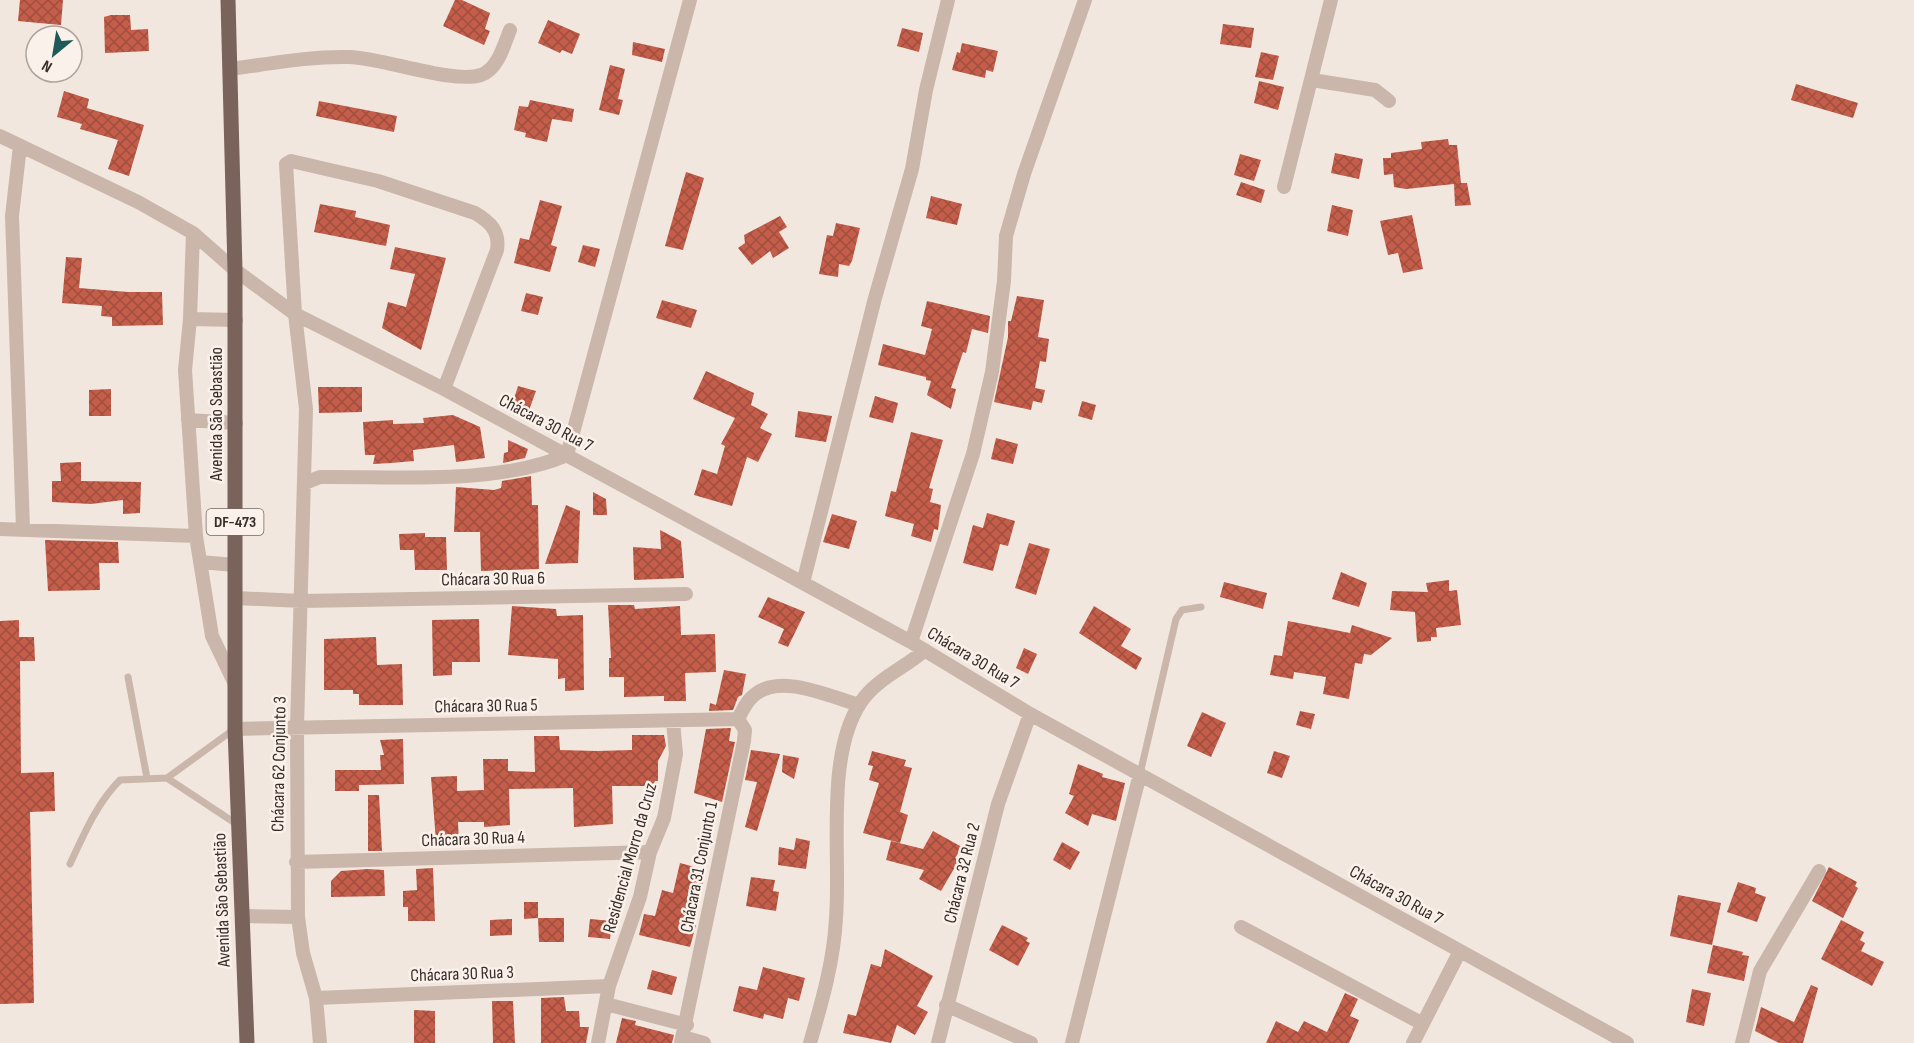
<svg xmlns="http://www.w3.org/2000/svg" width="1914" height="1043" font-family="'Sofia Sans Condensed',sans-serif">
<defs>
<pattern id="building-cross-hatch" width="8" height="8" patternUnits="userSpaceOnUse" patternTransform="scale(1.5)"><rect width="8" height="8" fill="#c45e4b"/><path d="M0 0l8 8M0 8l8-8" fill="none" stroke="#a04e3e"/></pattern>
</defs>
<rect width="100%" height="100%" fill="#f2e7de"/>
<path fill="url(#building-cross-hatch)" d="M20 0H63L61 25 18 21Z
M455 0H462L490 13 485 29 490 31 484 45 443 26Z
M111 15H130L131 30 148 29 149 51 105 53 104 17Z
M548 20 580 34 572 54 562 50 560 53 538 43Z
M1223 24 1254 28 1251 48 1220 44Z
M902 28 923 33 919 52 897 46Z
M633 42 665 49 662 62 632 55Z
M962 43 998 51 993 72 986 70 985 78 952 70 957 52 960 53Z
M1261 52 1279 56 1273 80 1255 77Z
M610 65 625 69 618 99 623 100 619 115 599 110Z
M1259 81 1284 87 1278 110 1254 103Z
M1796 84 1858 103 1853 118 1791 100Z
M64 91 89 99 87 108 144 125 129 176 108 169 118 140 80 129 82 124 57 117Z
M530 100 574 109 572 122 552 119 547 142 525 137 526 133 514 130 519 106 528 107Z
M319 101 397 116 394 132 316 116Z
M1448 139 1449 145H1457L1461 183H1467L1471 205 1455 206 1454 184 1406 189 1394 187 1393 174 1384 175 1383 158H1391V153L1422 149 1421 142Z
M1335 153 1363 159 1359 179 1331 173Z
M1240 154 1261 160 1254 181 1234 175Z
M686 172 704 178 683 250 665 246Z
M1241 182 1265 190 1261 203 1236 195Z
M931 196 962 204 957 225 926 218Z
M540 200 562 206 551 245 557 247 550 272 514 263 520 238 529 240Z
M320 204 356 211 355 217 390 225 386 246 314 232Z
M1332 205 1353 210 1348 236 1327 231Z
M1412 215 1423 269 1403 273 1398 253 1388 255 1380 221Z
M780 216 787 227 779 232 789 248 773 258 770 251 752 265 738 248 745 243 744 235Z
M836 223 860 228 852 261 849 266 839 264 838 277 819 274 827 235 833 236Z
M583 245 600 249 595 267 578 262Z
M395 247 446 258 421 350 382 328 388 302 406 307 415 274 390 269Z
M66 257 82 258 79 288 128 292H162L163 325 112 326V317L101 316 102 306 62 303Z
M526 293 543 297 538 315 521 311Z
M1017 296 1044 300 1038 337 1049 339 1046 362 1040 361 1035 388 1045 390 1042 403 1033 401 1031 410 994 402 1008 337V321H1011Z
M662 300 697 310 691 328 656 318Z
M927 301 990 316 988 333 972 329 966 353 963 352 951 388 956 389 951 409 927 395 931 381 926 380V377L878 365 883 344 925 355 932 329 921 326Z
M706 371 754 393 751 405 768 414 760 428 772 434 758 462 747 457 732 506 694 495 702 469 717 474 725 446 721 444 735 418 693 399Z
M518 386 536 391 529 410 513 402Z
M318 387H362V412L319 413Z
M111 389V416H89V390Z
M875 396 898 403 893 423 869 417Z
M1082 401 1096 405 1092 420 1078 416Z
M798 411 832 416 826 442 795 437Z
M453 415 480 427 485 458 456 462 454 445 413 450 414 461 391 463 373 464 375 455H365L363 422 393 420V424L424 423 423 418Z
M911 432 943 440 929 488 933 489 930 502 941 505 938 530 934 529 931 542 911 536 914 524 885 516 891 491 896 492Z
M996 438 1018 444 1013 464 991 459Z
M508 440 528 449 525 458 503 463 504 453 508 452Z
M81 462V481L141 482 140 513 123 514V500L91 504 52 502V481H61L60 463Z
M531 476 532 505H538L539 569 481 571 480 532H454L456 487 494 490 501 488 502 481Z
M593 492 606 499 607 515H593Z
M566 505 580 511 578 563 545 564Z
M987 513 1015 521 1008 546 1000 544 993 571 963 563 973 525 983 528Z
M832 514 857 521 849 549 823 542Z
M660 530 681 541 684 578 634 580 633 547 661 549Z
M425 533V537H446L447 570H415L414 550H400L399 534Z
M45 540 118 542 119 563H99L100 590 48 591Z
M1029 543 1050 549 1036 595 1015 588Z
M1341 572 1367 583 1359 607 1332 599Z
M1449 580V591L1457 590 1461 625 1436 628 1437 637H1431V641L1417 642 1415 612 1390 610 1392 591 1428 592 1426 583Z
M1224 582 1267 593 1263 609 1220 597Z
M768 597 805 612 788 647 778 643 784 629 758 617Z
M608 605H634L635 609 680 606 681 635 715 634 716 672 685 673 686 701H664V696L624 697V677H609V658H611Z
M512 606 556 609 557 616 583 615 584 690 565 691V678L558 679V659L508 655Z
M1094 606 1131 629 1121 646 1142 658 1136 670 1079 633Z
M479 619 480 662H452V675L433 676 432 620Z
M19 620V637H34L35 661H20L21 773 54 772 55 811 30 812 34 1003 0 1004V621Z
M1288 621 1350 633 1352 625 1392 638 1371 655 1364 654 1362 664 1355 663 1349 699 1323 694 1326 677 1294 672 1293 679 1270 675 1274 655 1282 656Z
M376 637 377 665 402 664 403 705H359V694H353V690H324V639Z
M1024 648 1037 654 1028 674 1016 668Z
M724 670 746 674 742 695 738 697 733 710 709 711 710 703 716 705Z
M1300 711 1315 714 1311 729 1296 725Z
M1202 712 1226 723 1211 757 1187 746Z
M731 728 729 741 735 742 722 802 694 793 706 729Z
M632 735H664L666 746 658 761V781H655L653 786H612L613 824 574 827 573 788 509 789 510 825 484 827V822H458L459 843 436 841 431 777 457 776V791L484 790 483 759H508V771L535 772 534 736H559L560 750 597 751 632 750Z
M403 739 404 784 359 785V791H335V770H381L380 755H384L380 740Z
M751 750 780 754 757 831 745 827 757 782 745 780Z
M872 751 906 760 904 766 912 768 900 812 908 815 900 843 863 833 879 783 869 780 873 766 868 765Z
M1274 751 1290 756 1282 778 1267 773Z
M783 755 799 758 794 779 782 772Z
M1078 764 1103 774 1102 777 1125 783 1116 821 1092 814 1088 826 1065 813 1074 796 1069 794Z
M368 795H379L382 851H368Z
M933 831 962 847 955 858 959 860 941 891 919 879 924 870 886 860 891 841 923 849Z
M796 838 810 841 806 869 778 865 779 847 794 850Z
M1062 842 1080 852 1070 870 1053 860Z
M680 863 706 870 699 897 690 895 684 922 696 925 690 947 639 935 644 914 655 916 662 890 673 893Z
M1829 867 1857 882 1855 886 1858 888 1843 918 1812 901Z
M433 868 435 921H408V907H403V891L417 890 416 869Z
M368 869 384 870 385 896 331 897V881L341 871Z
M751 877 775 880 773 891 779 892 776 911 746 906Z
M1738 882 1756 888 1755 893 1766 897 1757 922 1727 912Z
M1678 895 1721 903 1712 945 1670 936Z
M524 902H538V918L524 919Z
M538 918H564V942H539Z
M512 919V935L490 936V920Z
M590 919 612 921 610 939 588 937Z
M1841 920 1864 932 1860 940 1865 943 1861 951 1884 962 1872 986 1821 959Z
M1002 925 1028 938 1026 941 1030 943 1018 966 989 950Z
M1713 945 1743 952 1742 955 1749 956 1744 981 1707 973Z
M885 949 933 976 917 1006 928 1012 915 1035 897 1025 891 1043 843 1033 848 1014 856 1016 871 964 881 967Z
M763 967 805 978 799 1001 788 998 783 1019 764 1014 763 1019 733 1011 739 986 757 990Z
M652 970 677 977 672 995 647 989Z
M1811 985 1818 988 1803 1043H1779L1755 1031 1761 1007 1794 1022Z
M1692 989 1711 993 1704 1026 1686 1022Z
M1345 993 1358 999 1350 1016 1359 1020 1349 1043H1266L1276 1021 1298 1032 1304 1021 1327 1032Z
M564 997 566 1011H579L580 1027H589L586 1043H541V998Z
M492 1001H513L515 1043H493Z
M414 1010 435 1011V1043H414Z
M622 1018 636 1021 635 1025 674 1035 672 1043H616Z"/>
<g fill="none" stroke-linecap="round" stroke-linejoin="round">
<path stroke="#cab6aa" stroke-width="7" d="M128 677 147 778
M1140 774 1176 619 1182 610 1201 607
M167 778 233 730
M70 864C84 834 97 803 120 780L167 778 238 825"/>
<path stroke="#cab6aa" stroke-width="14" d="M230 69C269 64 309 56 349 57 384 58 452 84 481 75 498 69 504 45 510 30
M1312 80 1375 90 1389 101
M0 136 138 202 193 233 235 270 295 314 444 389 803 583 911 642 1030 714 1627 1043
M20 146 12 216 23 528
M1284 187 1331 0
M193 233 190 319 185 370 196 536 212 636 235 684
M190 319 236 320
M188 420 236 423
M305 483 320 477C396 476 498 485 567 455L690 0
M0 529 196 536
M200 562 235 565
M803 583 875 298 912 169 926 90 948 0
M235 598 301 601 686 594
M911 642 973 454 992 372 1004 281 1006 236 1024 174 1085 0
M738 719C742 712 745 704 751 698 777 671 828 696 859 705
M235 729 738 719
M296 862 650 852
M242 916 298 917
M1241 927 1423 1024
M316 998 609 986
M606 1004 687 1025
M946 1005 1031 1043
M683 1037 704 1043
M320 1043 316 998 303 953 298 917 297 727 306 409 295 314 286 164 291 161 378 181 475 213C490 222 500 231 497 250L444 389
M598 1043 609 986 640 897 650 852 664 818 676 754 673 721
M681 1043 744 741 745 730 738 719
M810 1043C822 1002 834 960 836 918 841 855 825 755 861 702 876 679 905 668 925 650
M938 1043 998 804 1030 714
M1072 1043 1140 774
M1413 1043 1460 951
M1742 1043 1760 971 1819 871"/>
<path stroke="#79635b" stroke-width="15" d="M228 0 235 270V729L247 1043"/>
</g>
<g text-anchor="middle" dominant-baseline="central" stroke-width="5" stroke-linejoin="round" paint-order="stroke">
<rect fill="#faf1eb" stroke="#726863" stroke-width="1.5" x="206.5" y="509" width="57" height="26" rx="4.5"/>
<g font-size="16" font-weight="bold" fill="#382d29">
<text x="235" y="522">DF-473</text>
</g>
<g font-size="18" fill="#382d29" stroke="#faf1eb">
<text transform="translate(216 414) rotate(-90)">Avenida São Sebastião</text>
<text transform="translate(546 423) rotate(28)">Chácara 30 Rua 7</text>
<text transform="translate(493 579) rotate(-1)">Chácara 30 Rua 6</text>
<text transform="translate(973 658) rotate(31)">Chácara 30 Rua 7</text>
<text transform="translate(486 706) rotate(-1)">Chácara 30 Rua 5</text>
<text transform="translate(279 764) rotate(-89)">Chácara 62 Conjunto 3</text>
<text transform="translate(473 839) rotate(-2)">Chácara 30 Rua 4</text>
<text transform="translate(630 858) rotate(-74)">Residencial Morro da Cruz</text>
<text transform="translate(699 867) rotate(-79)">Chácara 31 Conjunto 1</text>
<text transform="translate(962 873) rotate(-76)">Chácara 32 Rua 2</text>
<text transform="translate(1396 895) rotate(29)">Chácara 30 Rua 7</text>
<text transform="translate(222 900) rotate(-92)">Avenida São Sebastião</text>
<text transform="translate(462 974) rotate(-2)">Chácara 30 Rua 3</text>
</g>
</g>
<g transform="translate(54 54) rotate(210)"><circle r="28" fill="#faf1eb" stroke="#aca39d" stroke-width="1.5"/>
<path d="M0-4.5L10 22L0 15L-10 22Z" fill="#1f5958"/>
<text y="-9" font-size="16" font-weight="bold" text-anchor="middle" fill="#382d29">N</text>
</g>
</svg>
